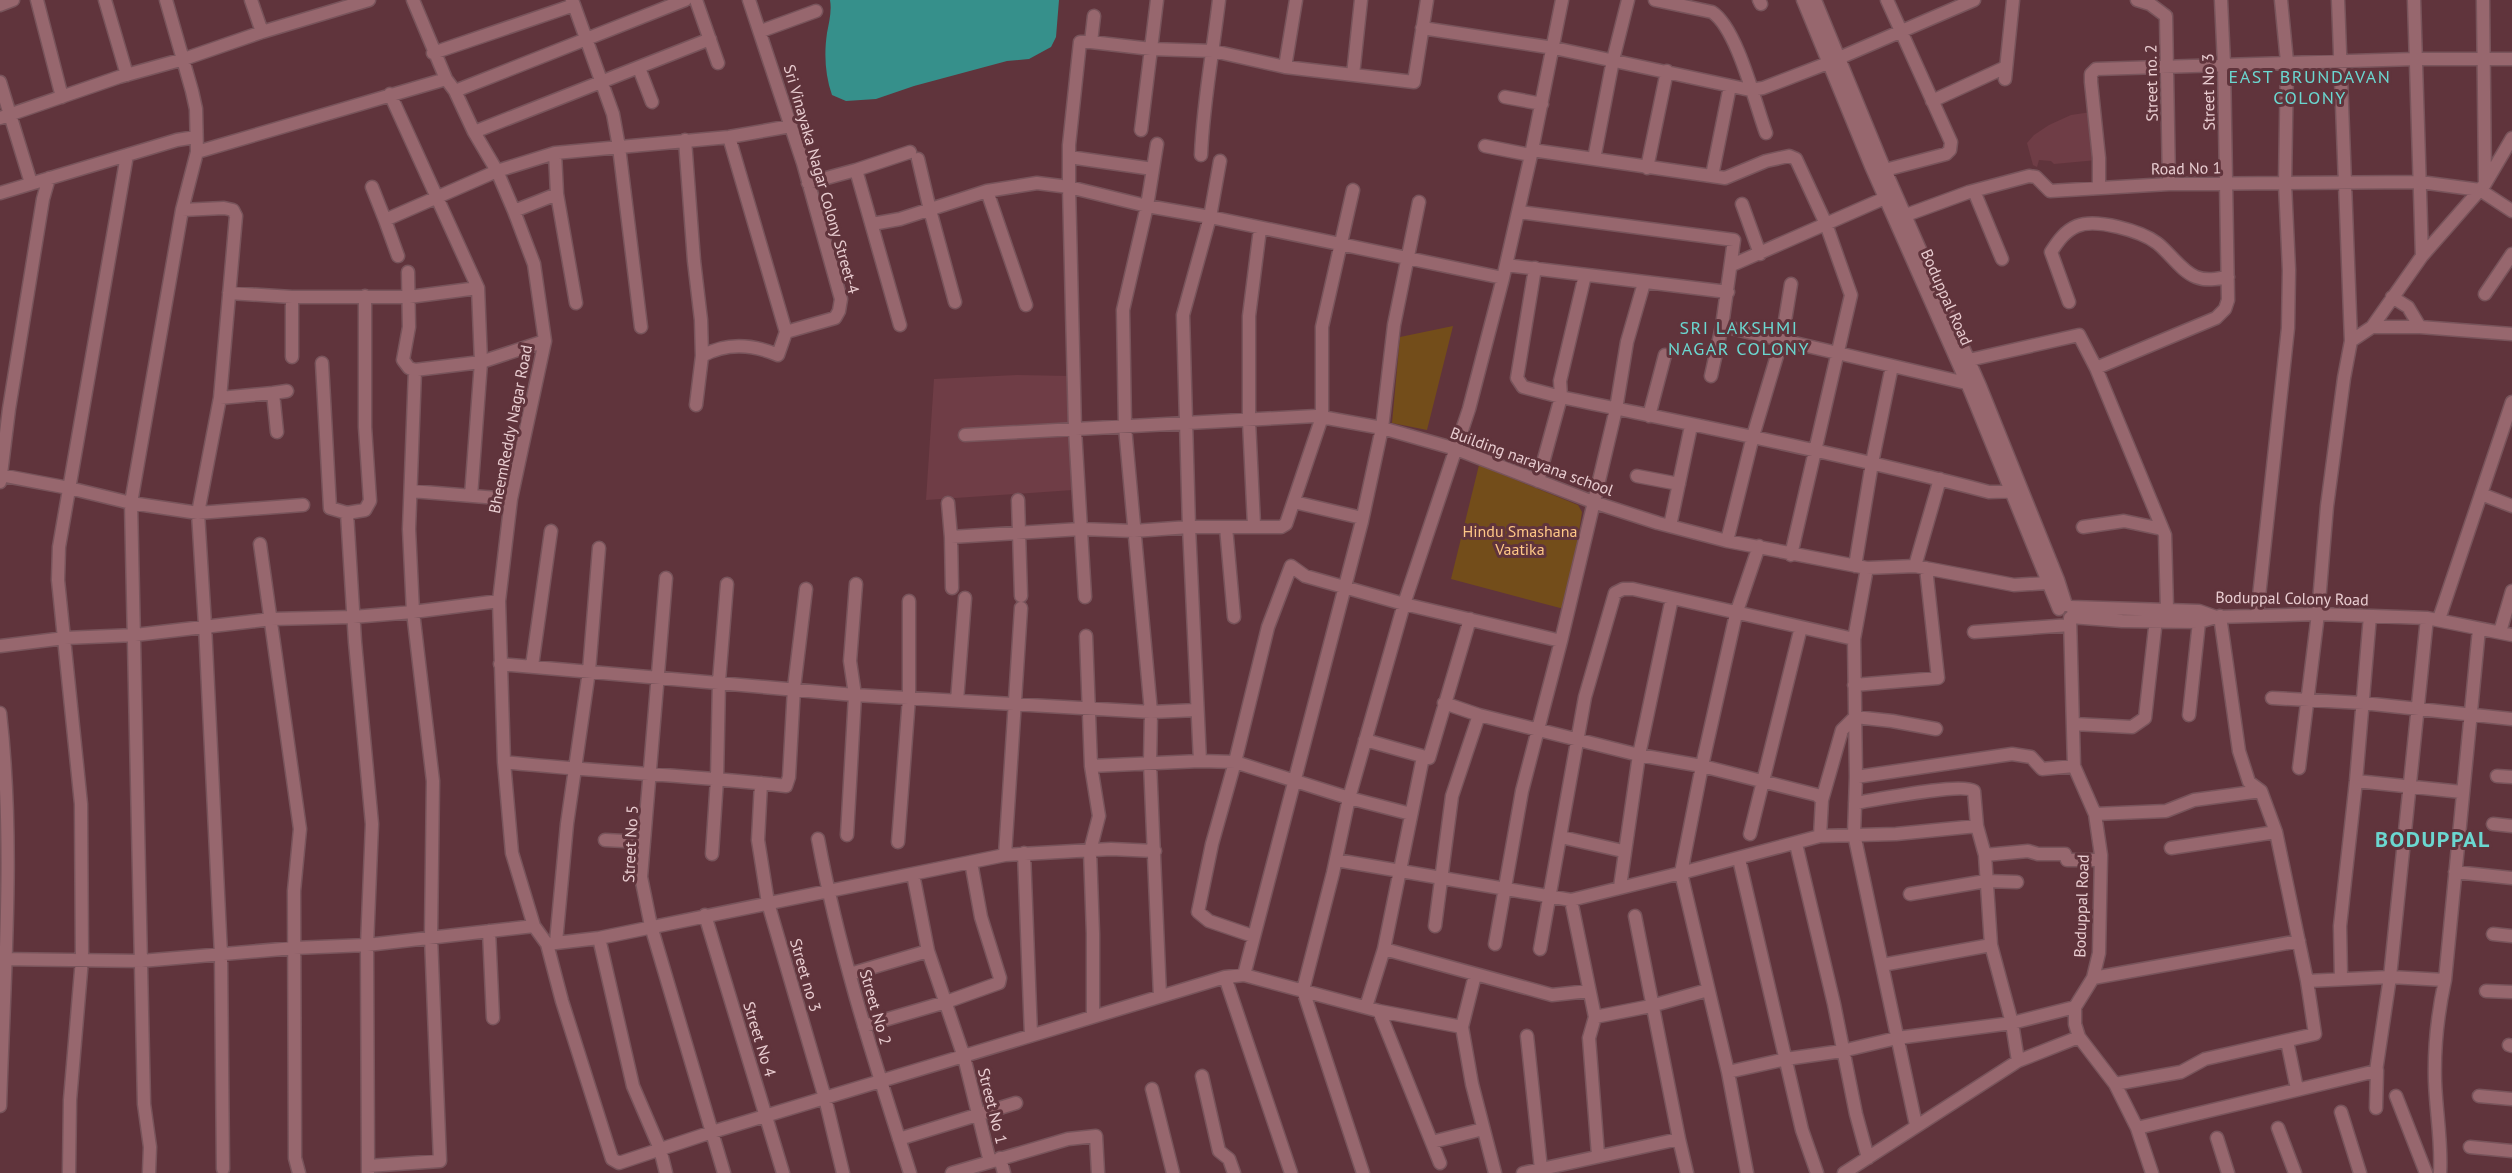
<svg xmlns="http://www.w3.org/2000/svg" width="2512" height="1173" font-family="'PT Sans',sans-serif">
<rect width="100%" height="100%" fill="#60343c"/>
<path fill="#6f3d46" d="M2098 111 2097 160 2054 164 2051 161 2039 160 2037 167 2033 165 2027 143 2034 135 2049 125 2071 115Z
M1017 375 1070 376 1073 490 926 500 934 379Z"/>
<path fill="#734d1a" d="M1453 326 1427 430 1392 423 1400 337Z
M1479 465 1578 505 1582 512 1572 576 1564 609 1451 579Z"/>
<path fill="#36908b" d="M830 0H1059L1056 37 1051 47 1029 59 1007 61 914 86 876 99 846 101 832 95C825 75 824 54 827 33 829 22 832 11 830 0Z"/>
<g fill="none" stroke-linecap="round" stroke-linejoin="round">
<defs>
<path id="minor" d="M37 0 62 97
M105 0 127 75
M251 0 262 32
M696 0 718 63
M749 0 803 163 841 299 839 311 835 318 786 332
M1655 0 1712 12C1737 28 1755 103 1766 133
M1759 0 1761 4
M1803 0 1871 166 1970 390 2059 609
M1815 0 1882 163 1980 386 2058 580 2066 605
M2137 0 2150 4 2166 16 2169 184
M2338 0 2351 341
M2414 0 2422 256
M2483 0 2485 182
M0 5 13 0
M574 5 613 114 619 147 641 327
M1094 16 1091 42 1151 49 1213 51 1285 67 1414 82 1427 0
M1422 28 1554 48 1750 90 1763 88 1828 63
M761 31 816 11
M433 53 574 5 572 0
M1839 58 1974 0
M1285 67 1296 0
M639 68 652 102
M1353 75 1361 0
M446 79 455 91 474 132 497 171 514 211 534 264 545 341 511 499 499 601 504 762 512 853 534 926
M2005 79 2013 0
M0 82 31 183
M455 91 685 0
M390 94 478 288 481 362 471 496
M1505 97 1542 104
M1932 101 2006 67
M0 118 119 77 184 59 262 32 369 0
M1141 130 1157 0
M474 132 710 39
M2512 138 2485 184 2422 256 2372 327H2420L2512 334
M685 140 694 261 701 320 702 356 696 405
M1157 144 1147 206 1123 310 1125 427 1151 712 1150 763 1160 996
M1485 146 1531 155
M1532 150 1725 178 1766 161 1789 156 1796 159 1826 224 1851 295 1791 555
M197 152 446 79 413 0
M555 153 557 194
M1201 155C1203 103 1213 52 1219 0
M1069 157 1153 169
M918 159 930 210 955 302
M1594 159 1613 60 1628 0
M1647 168 1667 71
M856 170 910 152
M1885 170 1946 154 1950 150 1951 142 1887 0
M1712 176 1730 86
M808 183 856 170 900 325
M372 187 385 220
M2099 188V158L2091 82V74L2096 69 2415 59H2512
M987 191 1026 305
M1974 191 2002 259
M0 193 177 140 196 137
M1742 204 1760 254
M182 210 224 208 233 210 236 216 220 398 198 513 205 625 221 955 223 1169
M514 211 557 194 576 303
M1519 212 1734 240 1722 326 1711 376
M1898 218 1969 192 2029 176 2036 177 2050 191 2169 184 2420 182 2480 190 2512 211
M872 224 900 219 987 191 1037 183 1069 187 1147 206 1210 217 1503 278 1531 155 1562 0
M398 256 385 220 497 171 555 153 729 137 791 126
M1506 265 1728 292
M1732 265 1885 198
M1535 268 1517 378 1523 387 1561 397 1538 481
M1585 275 1560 381 1561 397C1704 427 1847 455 1989 492L2018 491
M229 293 292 297H409L478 288
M2485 294 2512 254
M292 297V357
M2392 297 2408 307 2420 327
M2069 302 2051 252C2058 241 2065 231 2077 226 2096 218 2141 231 2157 243 2170 253 2181 271 2196 277 2206 281 2217 279 2228 277
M1722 326 1966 383
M702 356C727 342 752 344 778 355L786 332 729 137
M1969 360 2079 335 2096 368
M322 363 330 508 347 513 365 510 370 501 365 427V296
M415 370 481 362 545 341
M273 393 287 391
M220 398 273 393 277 432
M1649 416 1665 355
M965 435 1316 416 1382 428 1456 449 1593 502 1658 523 1727 541 1867 568 1915 566 2014 585 2047 583
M0 475 69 488 131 503 198 513 303 505
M1637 476 1679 484
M0 482 9 409 43 199 49 178
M411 491 511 499
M2481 494 2512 506
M1018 500 1021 596
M1294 502 1362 518
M948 503 951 537
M347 513 355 642 372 824 367 945 368 1173
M1254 525 1249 421V316L1260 229
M1670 526 1691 426
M1226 527 1234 617
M2083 527 2124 521 2162 529
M1727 541 1753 436 1782 339 1791 284
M260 544 300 829 294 891 295 1158 299 1173
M1855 566 1872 463 1892 366
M1915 566 1940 479
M1867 568 1854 639 1856 777 1854 834 1916 1125
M666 578 641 877 651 926 724 1173
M952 588 951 537 1081 529 1134 531 1189 527H1281L1286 524 1322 417V327L1353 190
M1085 597 1075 430 1069 187V145L1080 42H1091
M2071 607 2199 611 2216 617 2318 614 2427 618 2512 635
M2167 609 2165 535 2096 368 2216 318 2225 309 2228 300 2224 64 2221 0
M2257 615 2288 328 2289 270 2285 184 2287 62 2281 0
M2071 617 2122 621 2199 622 2216 617
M2070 618 2074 766 2095 814 2101 855 2099 953 2093 978 2075 1007V1024L2079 1037 2115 1084 2137 1128 2152 1173
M2439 619 2512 402
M1974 632 2070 625
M2500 632 2512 591
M1086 636 1091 766 1200 761 1235 762 1212 844 1198 912 1209 921 1253 936
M0 646 65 638 135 635 272 619 353 617 413 612 499 601
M500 664 855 695 1151 712 1197 710
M532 666 551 531
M1854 685 1938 678 1926 568
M2272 698 2363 703 2512 719
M957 701 965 598
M1444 703 1479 715 1639 755 1702 766 1817 795 1822 800 1820 836
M0 713C15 844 4 975 0 1106
M2189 715 2199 622
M2074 724 2132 727 2145 718 2157 610
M1365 740 1429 758 1470 619
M1200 761 1189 527 1183 315 1210 217 1220 161
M504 762C598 772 692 775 786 786L789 777 794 688 806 589
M1091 766 1099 816 1090 851 1093 934V1016
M2299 768 2318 614 2327 506 2344 378 2351 341 2372 327
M2497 776 2512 777
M1856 777 2012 754 2031 757 2042 769 2074 766
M2356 781 2462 792
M761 783 758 840 768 903 825 1098 843 1173
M1822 800 1842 730 1855 717 1892 721 1936 729
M1855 803C1875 800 1962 782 1974 791L1977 826 1985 855 1991 945 2012 1023 2018 1061
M1411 814 1349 798 1235 762 1268 627 1291 566 1305 576 1404 604 1561 641 1616 409 1627 342 1644 283
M2095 814 2166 811 2194 800 2261 791
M2493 824 2512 826
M1750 834 1801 627
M847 835 855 695 850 661 856 584
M1561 837 1623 851
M818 839C839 953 875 1063 910 1173
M605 840 644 842
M898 842 909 698V601
M1796 844 1834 1004 1856 1114 1868 1158
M2171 848 2276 832
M1024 853 1031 1035
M712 854 717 779 719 681 727 584
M1005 855 1021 608
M1985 855 2028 851 2038 854H2065L2067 860H2100
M1739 859 1802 1130 1817 1173
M1336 860 1571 900 1681 873 1702 766 1736 614 1759 546
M2455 872 2512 878
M913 874 928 951 964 1057 990 1162
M1620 887 1639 755 1672 598
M1910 894 1986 881 2017 882
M1571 900 1595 1017
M705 915 783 1173
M1635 916 1679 1139
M1435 926 1452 796 1479 715
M489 931 493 1018
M2493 934 2512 936
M599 938 633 1086 660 1149 666 1173
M556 942 567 824 589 671 599 548
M547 944 562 1001 612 1159 619 1163 712 1132 1225 977 1244 975 1379 1011 1462 1027
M1495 944 1522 791 1561 641
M1384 949 1552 995 1589 991
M1540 949 1585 697 1615 593 1623 589H1633L1854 639
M0 959 141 961 294 948 367 945 534 926 547 944 599 938 1005 855 1111 849 1155 851
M1882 965 1991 945
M850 974 928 951
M1244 975 1362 521 1382 428 1394 325 1419 202
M1475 975 1462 1027 1472 1084 1495 1173
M1225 977 1291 1173
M2093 978 2299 941
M2341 978 2340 926 2356 781 2370 616
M2307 981 2390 977 2445 980
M2486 991 2512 992
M1366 1007 1384 949 1423 757
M1379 1011 1440 1163
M864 1026 946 1002 999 983 1000 978 981 917 971 862
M1527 1036 1541 1169
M2287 1041 2297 1089
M2509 1045 2512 1046
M1728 1072 1786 1059 1842 1051 1897 1038 2012 1023 2075 1007
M1202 1076 1219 1151 1229 1159 1234 1173
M2115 1084 2181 1072 2205 1059 2315 1034 2307 981 2276 832 2261 791 2249 782 2239 751 2220 616
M1152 1089 1173 1173
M2396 1096 2426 1173
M2479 1096 2512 1099
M2376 1108 2377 1070
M2341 1112 2360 1173
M2137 1128 2376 1071 2390 977 2427 618
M2278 1128 2295 1173
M2217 1138 2228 1173
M899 1139 1016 1103
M1432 1142 1483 1129
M2470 1147 2512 1151
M1598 1155 1589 1038 1595 1017 1651 1006 1708 990
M1000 1158 1004 1173
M368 1166 440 1161 431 937 433 781 413 612 409 529 415 370 409 368 403 360 409 327 408 272
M69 1173 70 1100 82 959 81 804 58 580 59 547 127 155
M149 1173 150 1147 144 1104 131 503 182 210 197 152 196 109 192 91 166 0
M952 1173 1068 1139 1096 1136 1098 1173
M1363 1173 1303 990 1333 873 1349 798 1404 604 1469 409 1503 278
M1523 1173 1679 1139 1687 1173
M1747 1173 1728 1072 1681 873 1820 836 1896 834 1977 826
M1844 1173 2018 1061 2079 1037
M2440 1173C2442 1142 2436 1112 2435 1081 2434 1048 2438 1012 2445 980L2479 629"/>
</defs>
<use href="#minor" stroke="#78545b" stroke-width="15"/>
<use href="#minor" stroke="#97676e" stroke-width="12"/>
</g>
<g text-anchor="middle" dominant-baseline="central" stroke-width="6" stroke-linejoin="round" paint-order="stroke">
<g font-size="16" fill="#e9cdd1" stroke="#60343c">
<text transform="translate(2151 83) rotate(-91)">Street no. 2</text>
<text transform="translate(2208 92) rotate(-91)">Street No 3</text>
<text transform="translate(2186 168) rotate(-1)">Road No 1</text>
<text transform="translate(822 179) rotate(74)">Sri Vinayaka Nagar Colony Street-4</text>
<text transform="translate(1947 297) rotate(66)">Boduppal Road</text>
<text transform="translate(510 429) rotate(-79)">BheemReddy Nagar Road</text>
<text transform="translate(1532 461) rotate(20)">Building narayana school</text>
<text transform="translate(2292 598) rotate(1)">Boduppal Colony Road</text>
<text transform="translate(630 844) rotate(-87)">Street No 5</text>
<text transform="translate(2081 906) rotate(-88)">Boduppal Road</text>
<text transform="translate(806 975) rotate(74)">Street no 3</text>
<text transform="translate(876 1007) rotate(74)">Street No 2</text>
<text transform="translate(760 1039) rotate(73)">Street No 4</text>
<text transform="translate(993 1106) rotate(76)">Street No 1</text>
</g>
<g font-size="16" fill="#fec787" stroke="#60343c">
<text x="1520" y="531">Hindu Smashana<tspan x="1520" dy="18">Vaatika</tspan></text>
</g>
<g font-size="18" letter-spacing="1.5" fill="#6bd7d0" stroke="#60343c">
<text x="2310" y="76">EAST BRUNDAVAN<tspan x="2310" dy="21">COLONY</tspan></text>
<text x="1739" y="327">SRI LAKSHMI<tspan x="1739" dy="21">NAGAR COLONY</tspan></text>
</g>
<g font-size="22" font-weight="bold" letter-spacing="1.5" fill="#6bd7d0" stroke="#60343c">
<text x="2433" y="839">BODUPPAL</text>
</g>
</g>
</svg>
